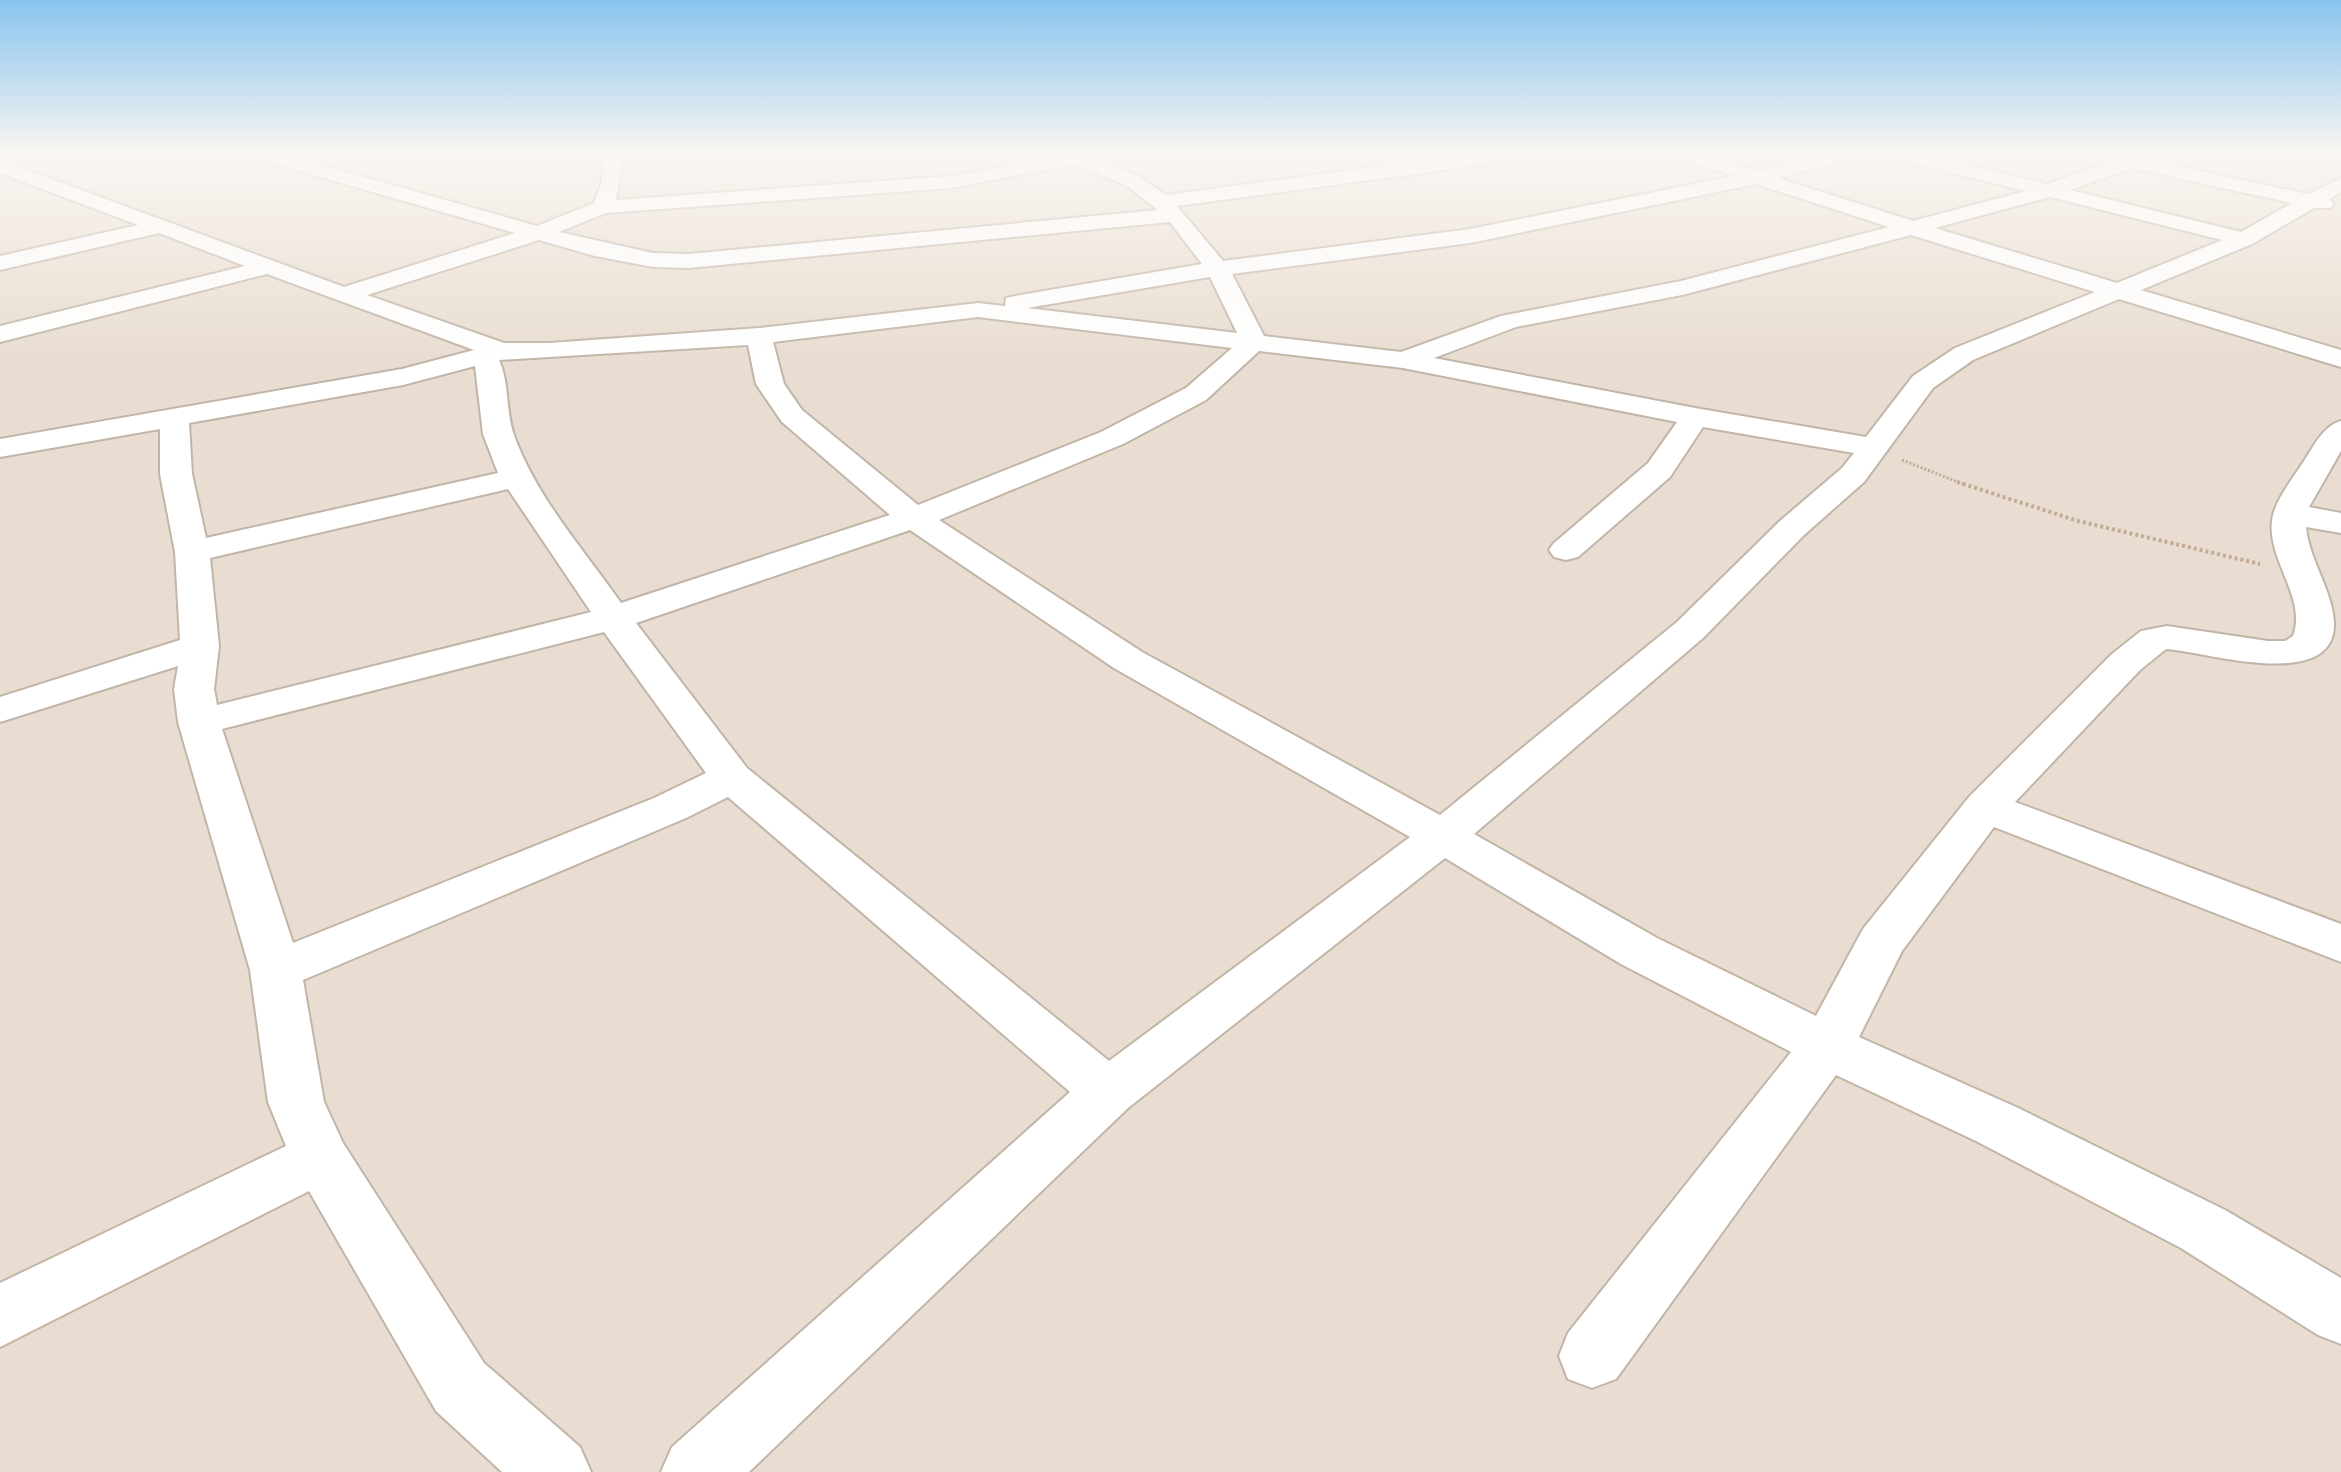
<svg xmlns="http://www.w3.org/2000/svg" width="2341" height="1472" font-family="Raleway,sans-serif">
<rect width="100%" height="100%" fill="#f3ece3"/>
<path fill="#e8ddd0" d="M0 153H2341V1472H0Z"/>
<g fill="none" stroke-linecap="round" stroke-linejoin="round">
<defs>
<path id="minor" d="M249 153H279L537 226 594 203 601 184 606 153H624L616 200 952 176 1075 153H1114L1112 157 1099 160 1141 178 1166 195 1479 153H1519L1510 159 1423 173 1177 206 1223 261 1470 229 1734 176 1675 157 1673 153H1701L1758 171 1830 153H1861L1859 157 1778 178 1913 221 2026 191 1889 157 1887 153H1919L2047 184 2114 161 2116 156 2165 153 2152 161 2308 194 2341 178V192L2329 199 2334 204 2331 208H2314L2252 244 2141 290 2341 350V367L2119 299 1973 360 1933 388 1864 482 1804 535 1703 638 1474 834 1657 938 1816 1016 1863 929 1969 797 2112 654 2141 631 2167 626 2268 641H2285L2293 636C2308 597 2263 556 2273 515 2278 496 2294 477 2304 461 2314 446 2323 426 2341 421V451L2309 507 2341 513V533L2306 527C2309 560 2332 589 2334 622 2337 694 2203 651 2166 649L2140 670 2015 802 2341 924V962L1994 827 1902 951 1859 1037 2016 1107 2225 1210 2341 1278V1344L2318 1335 2181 1248 1976 1141 1836 1075 1616 1379 1592 1388 1568 1379 1559 1356 1568 1333 1791 1052 1621 964 1445 858 1128 1108 749 1472H661L672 1447 1070 1092 728 797 686 818 303 980 324 1102 343 1143 484 1363 580 1447 591 1472H502L436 1411 309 1191 0 1347V1283L286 1146 268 1102 250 970 178 722 174 689 178 666 0 722V697L180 640 175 552 160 474V429L0 457V439L402 369 474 350 267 274 0 342V326L245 266 159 233 0 270V256L138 225 0 173V160L344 287 515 233 251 157ZM1075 164 1127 186 1158 210 689 254 653 253 559 232 606 213 952 188ZM2132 168 2292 203 2241 232 2070 190ZM1756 184 1889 227 1681 281 1501 316 1401 352 1264 336 1232 274 1470 243ZM2050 197 2222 240 2117 283 1935 228ZM1170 222 1202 264 1015 296 1006 298 1005 306 978 303 759 328 550 343H504L367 295 539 240 595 256 653 267 689 268ZM1911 235 2095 292 1955 348 1913 376 1866 437 1695 408 1434 358 1516 327 1682 295ZM1210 277 1237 333 1027 308ZM978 317 1232 348 1186 388 1101 432 918 505 802 410 784 384 773 342ZM748 345 756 384 782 422 890 515 621 603C584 550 538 499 515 438 505 413 510 384 499 360ZM1259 351 1403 368 1677 422 1648 463 1554 543 1549 550 1554 557 1566 560 1578 557 1670 477 1703 427 1854 453 1842 468 1780 521 1677 622 1440 815 1142 652 939 520 1123 444 1206 400ZM475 366 483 434 498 473 206 538 192 474 189 423 403 385ZM508 489 591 612 217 705 214 689 219 646 210 558ZM910 530 1114 668 1410 837 1109 1061 747 768 636 623ZM604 632 706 773 654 798 293 943 222 729Z"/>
</defs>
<use href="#minor" stroke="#c2b5a8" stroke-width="4"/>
<path stroke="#c3ac94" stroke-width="3" stroke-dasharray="2 2" stroke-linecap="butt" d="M1902 460 1963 484"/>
<path stroke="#c3ac94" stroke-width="4" stroke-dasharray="3 3" stroke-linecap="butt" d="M1957 482 2078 521 2260 564"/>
<use href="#minor" fill="#fff" fill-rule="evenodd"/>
</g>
<linearGradient id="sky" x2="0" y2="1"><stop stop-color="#88c4ee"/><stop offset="0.43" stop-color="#faf6f2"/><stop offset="1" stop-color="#faf6f2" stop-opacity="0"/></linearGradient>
<rect width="2341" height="359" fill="url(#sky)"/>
</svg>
